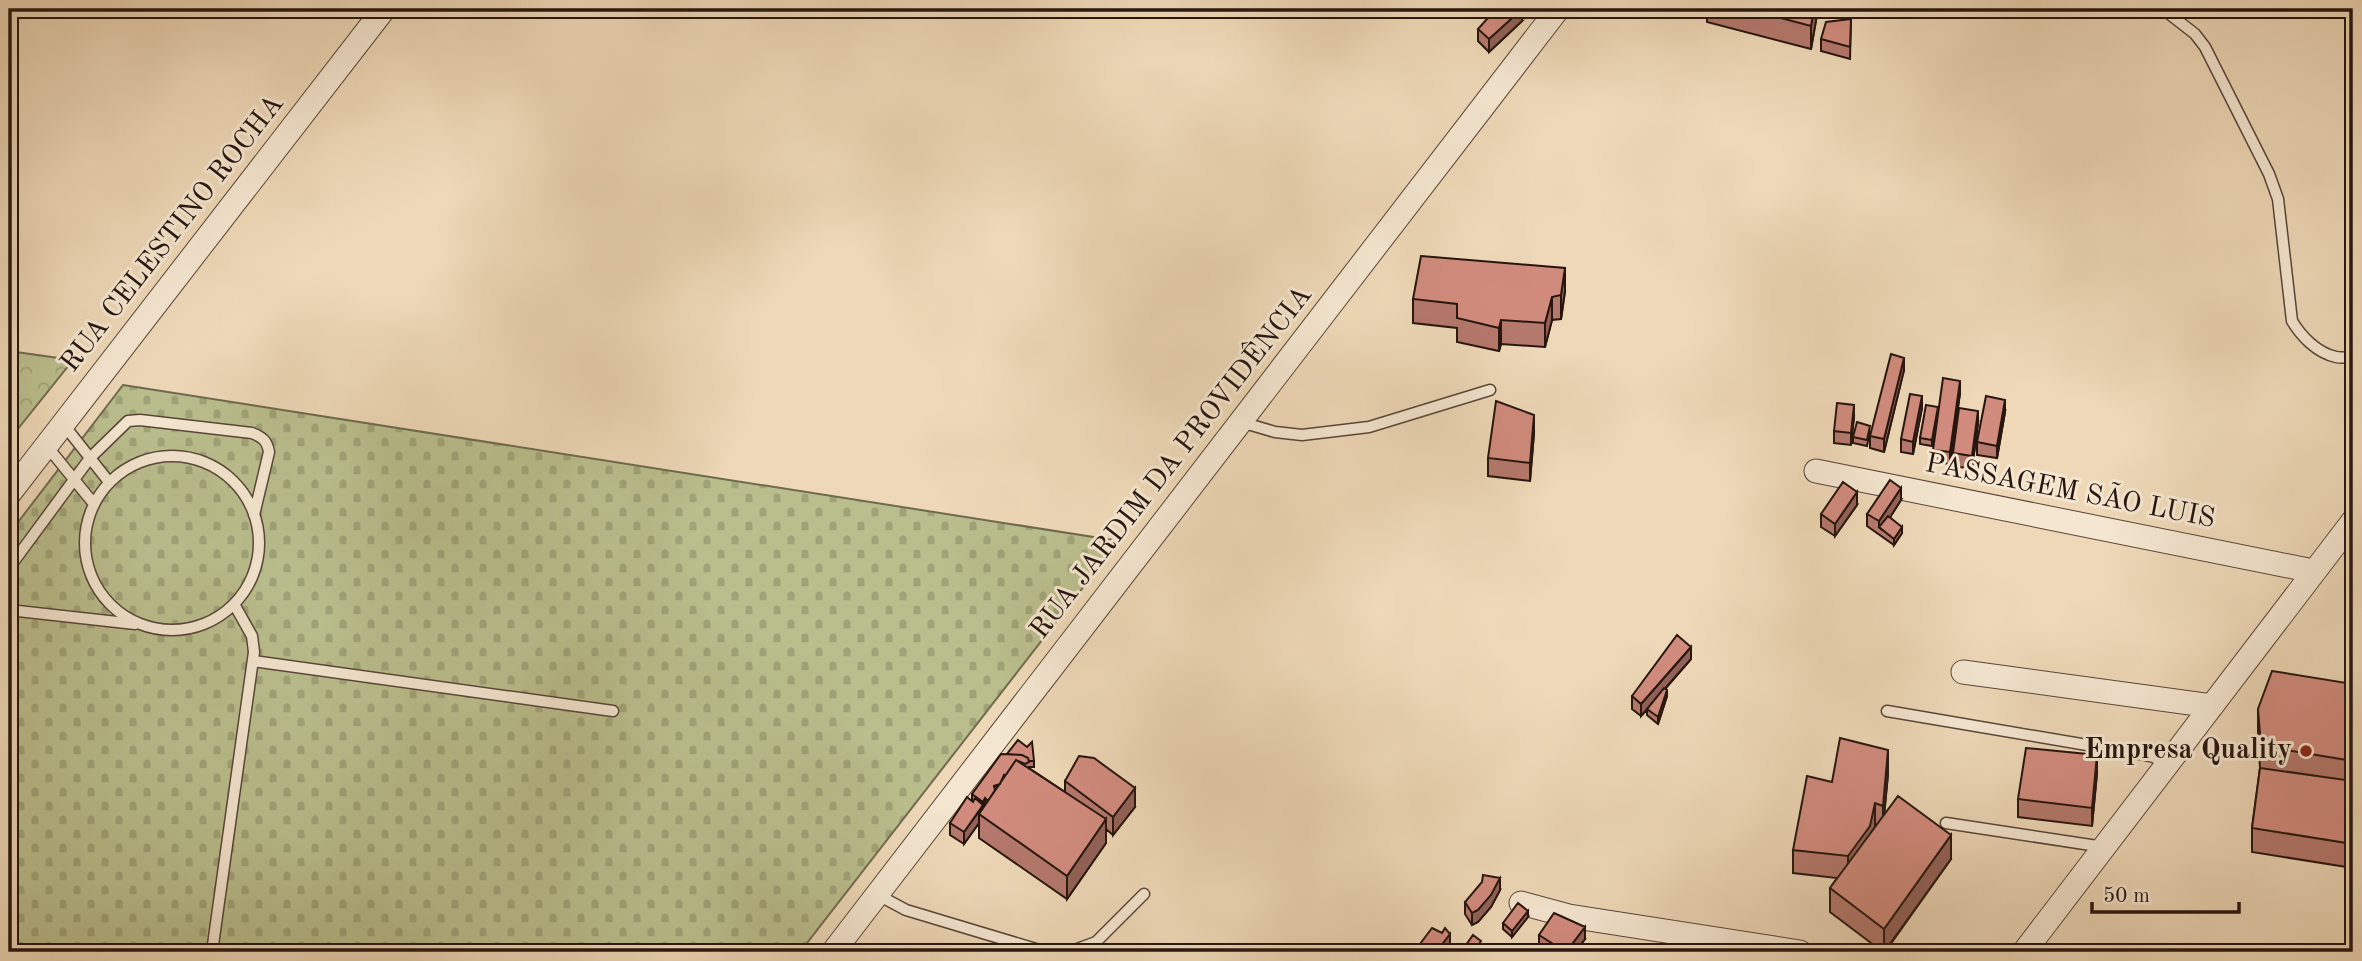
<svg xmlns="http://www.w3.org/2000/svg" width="2362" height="961" font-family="'Old Standard TT',serif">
<defs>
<pattern id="forest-crowns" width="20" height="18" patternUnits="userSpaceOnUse" patternTransform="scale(1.75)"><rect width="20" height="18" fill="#babe8d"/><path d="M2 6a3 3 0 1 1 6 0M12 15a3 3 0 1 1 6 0" fill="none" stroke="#a0a378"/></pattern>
<pattern id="cemetery-stones" width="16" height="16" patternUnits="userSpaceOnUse" patternTransform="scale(1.75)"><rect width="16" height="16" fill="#babe8d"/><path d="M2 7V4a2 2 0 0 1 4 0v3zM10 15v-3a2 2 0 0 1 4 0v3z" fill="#a0a378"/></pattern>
</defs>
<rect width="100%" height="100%" fill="#eed8b7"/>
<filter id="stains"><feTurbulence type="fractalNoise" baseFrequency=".00286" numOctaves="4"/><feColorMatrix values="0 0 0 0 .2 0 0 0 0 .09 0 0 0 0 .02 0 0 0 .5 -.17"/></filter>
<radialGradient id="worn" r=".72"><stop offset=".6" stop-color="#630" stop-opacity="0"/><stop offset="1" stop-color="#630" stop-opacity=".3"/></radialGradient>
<path fill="url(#forest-crowns)" stroke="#706a4e" stroke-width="2" d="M9 351 73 360 9 440Z"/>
<path fill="url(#cemetery-stones)" stroke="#706a4e" stroke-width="2" d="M123 385 1119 541 800 952H9V534Z"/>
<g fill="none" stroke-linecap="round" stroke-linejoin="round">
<defs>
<path id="lane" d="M2163 9 2195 34 2205 47 2269 174 2278 199 2292 321C2301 336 2317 353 2336 357 2341 358 2348 357 2353 357
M1241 422 1275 432 1302 435 1369 427 1490 390
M64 425 109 482
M46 445 94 504
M85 543a87 87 0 1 1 174 0a87 87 0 1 1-174 0Z
M9 568 90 458 128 421 140 420 252 433C262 437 267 440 269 452L254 515
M9 610 135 624
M253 661 613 711
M1887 711 2140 754 2154 757 2166 766
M1946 823 2104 847
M878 895 906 910 1046 952
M212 952 254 652 252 636 234 604
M1069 952 1096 942 1144 894"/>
<path id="street" d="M1816 471 2313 571
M9 494 384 9
M1963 672 2212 706
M1521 903 1569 916 1800 952
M833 952 1558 9
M2024 952 2353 521"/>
</defs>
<use href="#lane" stroke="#594639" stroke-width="13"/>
<use href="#street" stroke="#594639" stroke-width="25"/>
<use href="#lane" stroke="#f4e6d0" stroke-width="10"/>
<use href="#street" stroke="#f4e6d0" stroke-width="23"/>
</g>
<path fill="#b4786c" stroke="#27160f" stroke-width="2" d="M1707 9H1818L1811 49 1707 22Z
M1851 19 1850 59 1821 51V39Z
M1522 21 1489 52 1478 41V29Z
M1565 291 1561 319 1552 320 1545 347 1501 344 1499 351 1457 342V328L1413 323V299Z
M1904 370 1884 452 1870 448V436Z
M1960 393 1950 464 1933 462V450Z
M1938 407 1932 446 1920 444V438Z
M1922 408 1913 454 1901 452V439Z
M2005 412 1997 458 1977 455V442Z
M1854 417 1851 445 1834 443V431Z
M1978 423 1972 469 1953 466V453Z
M1870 432 1867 446 1853 443V437Z
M1534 433 1530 481 1488 476V458Z
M1901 500 1890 517 1902 533 1894 545 1867 526V514Z
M1857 505 1835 536 1821 527V514Z
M1691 659 1665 689 1667 696 1658 724 1647 715V710L1641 716 1632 709V696Z
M2353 684V868L2252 852V828L2260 768 2258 732V709Z
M1007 754 1034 761V767H1029V768L1065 792V781L1135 807 1113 835 1106 829V843L1067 899 979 838V823L964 844 950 835V823L972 801V794Z
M2097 773 2092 826 2018 817V799Z
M1888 774 1884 814 1951 859 1885 952H1883L1830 912V888L1837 878 1793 873V850L1832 782Z
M1500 890 1491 907 1478 922 1472 925 1465 914V902Z
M1528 917 1512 937 1503 929V923Z
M1539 935 1585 939 1575 952H1546L1539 948Z"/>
<path fill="#926158" stroke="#27160f" stroke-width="2" d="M1522 9V21L1489 52V39Z
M1814 9H1818L1811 49V26Z
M1565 268V291L1561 319V295Z
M1552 297V320L1545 347V323Z
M1501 320V344L1499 351V328Z
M1904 358V370L1884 452V439Z
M1960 381V393L1950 464V452Z
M1922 396V408L1913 454V442Z
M2005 400V412L1997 458V446Z
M1854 405V417L1851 445V433Z
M1938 407V414L1932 446V440Z
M1978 411V423L1972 469V456Z
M1534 415V433L1530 481V463Z
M1901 488V500L1882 530 1879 527V521Z
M1857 492V505L1835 536V524Z
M1902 527V533L1894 545V539Z
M1691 647V659L1641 716V704Z
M1667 690V696L1658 724V717Z
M1888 750V774L1883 829V806Z
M2097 755V773L2092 826V808Z
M1135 788V807L1113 835V817Z
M985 798V810L979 814V823L964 844V832L983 806V802Z
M1875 803V827L1848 880V856Z
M1106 819V843L1067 899V876Z
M1951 835V859L1884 952V929Z
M1500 878V890L1491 907 1478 922 1472 925V913Z
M1528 911V917L1512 937V931Z
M1585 927V939L1575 952H1566Z
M1450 934V946L1446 952H1436Z"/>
<path fill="#d18b7d" stroke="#27160f" stroke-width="2" d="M1496 9H1522L1489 39 1478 29Z
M1747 9H1814L1811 26Z
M1851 19 1850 47 1821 39 1826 22Z
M1421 256 1565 268 1561 295 1552 297 1545 323 1501 320 1499 328 1457 318V304L1413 299Z
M1891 354 1904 358 1884 439 1870 436Z
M1943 378 1960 381 1950 452 1933 450Z
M1910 394 1922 396 1913 442 1901 439Z
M1986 396 2005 400 1997 446 1977 442Z
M1496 401 1534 415 1530 463 1488 458Z
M1837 403 1854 405 1851 433 1834 431Z
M1926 405 1938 407 1932 440 1920 438Z
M1959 408 1978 411 1972 456 1953 453Z
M1857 422 1870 426 1867 440 1853 437Z
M1890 480 1901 488 1879 521 1867 514Z
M1843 482 1857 492 1835 524 1821 514Z
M1888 516 1902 527 1894 539 1879 527Z
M1677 635 1691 647 1641 704 1632 696Z
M2272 671 2353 684V761L2261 746 2258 709Z
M1664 688 1667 690 1658 717 1647 709Z
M1840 738 1888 750 1883 806 1875 803 1870 826 1848 856 1793 850 1807 776 1832 782Z
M1018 740 1027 747 1032 742 1034 761H1029L1028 758 1022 755 1007 754Z
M2026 748 2097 755 2092 808 2018 799Z
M1001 754 1022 755 1028 758 1029 762 1025 764 1016 760 1005 776 1004 775 1000 784 994 786 995 790 988 801 985 798 983 802 972 794Z
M1079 756 1094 758 1135 788 1113 817 1065 781Z
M1016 760 1106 819 1067 876 979 814Z
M2260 768 2353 781V844L2252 828Z
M1898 796 1951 835 1884 929 1830 888Z
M967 797 973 802 975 798 983 805 964 832 950 823Z
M1483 875 1500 878 1491 895 1478 910 1472 913 1465 902 1482 882Z
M1518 903 1528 911 1512 931 1503 923Z
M1554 913 1585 927 1566 952 1539 935Z
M1432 928 1442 933 1445 928 1450 934 1436 952H1414Z
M1473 935 1481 941 1478 946 1481 949 1479 952H1461Z
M870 944 874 947V952H862L859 947Z
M852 948 857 952H848Z"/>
<circle fill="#8f2418" stroke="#f4e6d0" stroke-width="2.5" cx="2306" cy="751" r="7"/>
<g text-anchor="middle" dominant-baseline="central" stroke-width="6" stroke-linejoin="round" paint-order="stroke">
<g font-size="28" fill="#27160f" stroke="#f4e6d0">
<text transform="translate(173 234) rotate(-52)">RUA CELESTINO ROCHA</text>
<text transform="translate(1172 463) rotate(-52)">RUA JARDIM DA PROVIDÊNCIA</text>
<text transform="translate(2070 492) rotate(11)">PASSAGEM SÃO LUIS</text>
</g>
<g font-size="28" font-weight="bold" fill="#27160f" stroke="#f4e6d0" text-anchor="end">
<text x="2292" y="751">Empresa Quality</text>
</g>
</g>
<rect width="2362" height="961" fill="none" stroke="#eed8b7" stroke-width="35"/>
<rect x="10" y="10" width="2341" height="940" fill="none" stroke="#27160f" stroke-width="3.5"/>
<rect x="18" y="18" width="2327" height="926" fill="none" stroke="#27160f" stroke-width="2"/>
<path d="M2092 902v10h147v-10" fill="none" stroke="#27160f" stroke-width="3.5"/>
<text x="2103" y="902" font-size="21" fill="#27160f" stroke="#f4e6d0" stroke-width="5" paint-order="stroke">50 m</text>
<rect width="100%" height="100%" filter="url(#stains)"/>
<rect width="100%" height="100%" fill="url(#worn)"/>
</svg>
